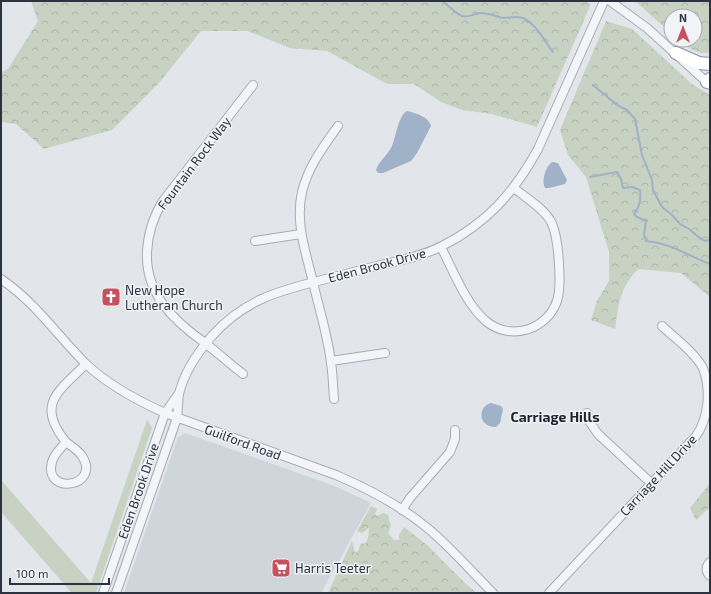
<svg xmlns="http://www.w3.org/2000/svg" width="711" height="594" font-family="'Exo 2',sans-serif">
<defs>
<pattern id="forest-crowns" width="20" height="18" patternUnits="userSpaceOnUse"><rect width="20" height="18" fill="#c7d2c3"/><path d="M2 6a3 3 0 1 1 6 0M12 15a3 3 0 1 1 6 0" fill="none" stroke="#abb5a9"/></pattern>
</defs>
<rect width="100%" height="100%" fill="#e2e5e9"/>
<path fill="#d0d4db" d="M185 433 318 480 339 488 371 503 321 593H124L178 437Z"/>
<path fill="#c7d2c3" d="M147 420 148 421 152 428 96 593H72L1 512V480L91 583Z"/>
<path fill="url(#forest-crowns)" d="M31 1H585L591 4 537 127 492 114 462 110 441 102 414 84H387L327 51 290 48 248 31H201L158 84 112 130 44 149 16 124 1 122V72L8 69 38 21Z
M635 1H710V52C699 56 687 47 679 40H695V16H671V33Z
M606 21 632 29 692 84 710 95V297L681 273 638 269C619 289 619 303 615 329L591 320 597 301 609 281V252L586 177 568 155 560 130Z
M710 483V507L696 520 690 508Z
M371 506 377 509 375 514 377 516 383 513 388 515 391 526 388 533 394 540H399V535L404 527 427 545 467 585 477 593H328L352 541 355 553 358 551 361 543 365 544 368 538 369 528 362 533 357 531Z"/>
<path fill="#9fb2c7" d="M407 111C416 113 429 117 431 126L417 153 411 161 383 173H378L376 170C379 161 388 155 392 146 396 137 398 116 407 111Z
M552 162 558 163 567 180 565 184 549 188H545C541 180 546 166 552 162Z
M491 403 501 406 503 409 500 423 496 427C477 427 478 406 491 403Z"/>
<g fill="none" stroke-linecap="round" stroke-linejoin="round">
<path stroke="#9fb2c7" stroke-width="2" d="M442 1C448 5 455 13 462 16 468 18 474 14 480 13 488 12 496 17 504 18 511 18 519 15 525 19 538 26 544 41 553 52
M593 85 617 105 627 110 635 119 642 155 652 180 653 190 662 207 672 215 680 224 689 229 701 239 705 241 710 240
M590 177 617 172 621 179 623 188 632 187 640 190C641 200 640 206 634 214L637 217 646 221 644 234 646 241C671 243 688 256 710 264"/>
<defs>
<path id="minor" d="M610 1 647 28 710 85
M255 241 301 234
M441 247C453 270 466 305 487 322 511 341 547 330 557 301 562 286 559 234 550 220 542 207 526 198 514 188
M1 279C35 302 57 335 85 363 108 385 136 400 165 413L336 475C369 489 403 507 431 531 453 550 472 572 493 593
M331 361 385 353
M243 374C230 364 218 353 205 343 174 321 145 294 147 252 148 233 153 217 163 201L253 85
M334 399C333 387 333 375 331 363 328 336 319 309 313 282 306 253 295 223 302 192 308 167 323 147 338 126
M587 413 589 421 598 434 651 483
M66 442C71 446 78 450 82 456 102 487 43 496 52 462 54 454 61 448 66 442 35 404 59 391 86 364
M402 510 410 498 450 452 455 439V430
M710 562C705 567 706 572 710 576
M103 593 165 413 179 393
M116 593 177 418C178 410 178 401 179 394 184 373 198 352 212 336 244 300 278 291 322 280 342 275 362 270 381 265 401 260 423 256 442 246 486 224 514 193 538 149L604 1
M549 593 696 436C709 417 711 390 703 368 694 352 676 339 662 326"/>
<path id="highway" d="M676 53 699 63 710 64
M707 82 710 79"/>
</defs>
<use href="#minor" stroke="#a7acb3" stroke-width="10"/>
<use href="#highway" stroke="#8a929f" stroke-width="14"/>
<use href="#minor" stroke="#f4f5f8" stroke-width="8"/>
<use href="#highway" stroke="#fff" stroke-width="12"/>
</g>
<defs>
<symbol id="church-square" viewBox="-11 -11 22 22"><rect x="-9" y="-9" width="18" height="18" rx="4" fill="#c55060" stroke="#f1f3f7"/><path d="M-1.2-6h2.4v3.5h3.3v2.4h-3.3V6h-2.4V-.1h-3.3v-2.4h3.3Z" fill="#fff"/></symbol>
<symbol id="supermarket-square" viewBox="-11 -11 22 22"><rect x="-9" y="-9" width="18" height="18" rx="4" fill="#c55060" stroke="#f1f3f7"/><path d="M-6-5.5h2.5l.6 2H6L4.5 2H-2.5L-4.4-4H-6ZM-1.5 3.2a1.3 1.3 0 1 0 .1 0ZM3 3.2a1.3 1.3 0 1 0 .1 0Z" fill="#fff"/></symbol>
</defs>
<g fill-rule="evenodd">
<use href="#church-square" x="100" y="286" width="22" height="22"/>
<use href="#supermarket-square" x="270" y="557" width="22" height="22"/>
</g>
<g text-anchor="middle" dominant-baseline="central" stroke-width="3" stroke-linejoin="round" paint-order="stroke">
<g font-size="13" fill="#2b3240" stroke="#f1f3f7">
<text transform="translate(194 163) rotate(-53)">Fountain Rock Way</text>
<text transform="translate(377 265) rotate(-15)">Eden Brook Drive</text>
<text transform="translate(243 442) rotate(20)">Guilford Road</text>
<text transform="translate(658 475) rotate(-47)">Carriage Hill Drive</text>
<text transform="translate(138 491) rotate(-71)">Eden Brook Drive</text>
</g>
<g font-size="13" fill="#2b3240" stroke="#f1f3f7" text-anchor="start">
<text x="125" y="290">New Hope<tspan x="125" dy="15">Lutheran Church</tspan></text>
<text x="295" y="568">Harris Teeter</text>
</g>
<g font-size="14" font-weight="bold" fill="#1d2331" stroke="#f1f3f7">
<text x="555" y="416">Carriage Hills</text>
</g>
</g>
<rect width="711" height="594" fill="none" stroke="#2b3240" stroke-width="4"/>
<g transform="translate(683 28)"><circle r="19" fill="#f1f3f7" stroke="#a2a6ae"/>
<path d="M0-3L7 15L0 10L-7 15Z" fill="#c55060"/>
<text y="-6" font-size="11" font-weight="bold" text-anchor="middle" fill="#2b3240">N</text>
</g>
<path d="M10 578v6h99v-6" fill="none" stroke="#2b3240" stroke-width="2"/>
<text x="16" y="578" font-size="12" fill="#2b3240" stroke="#f1f3f7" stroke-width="3" paint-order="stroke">100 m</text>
</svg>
